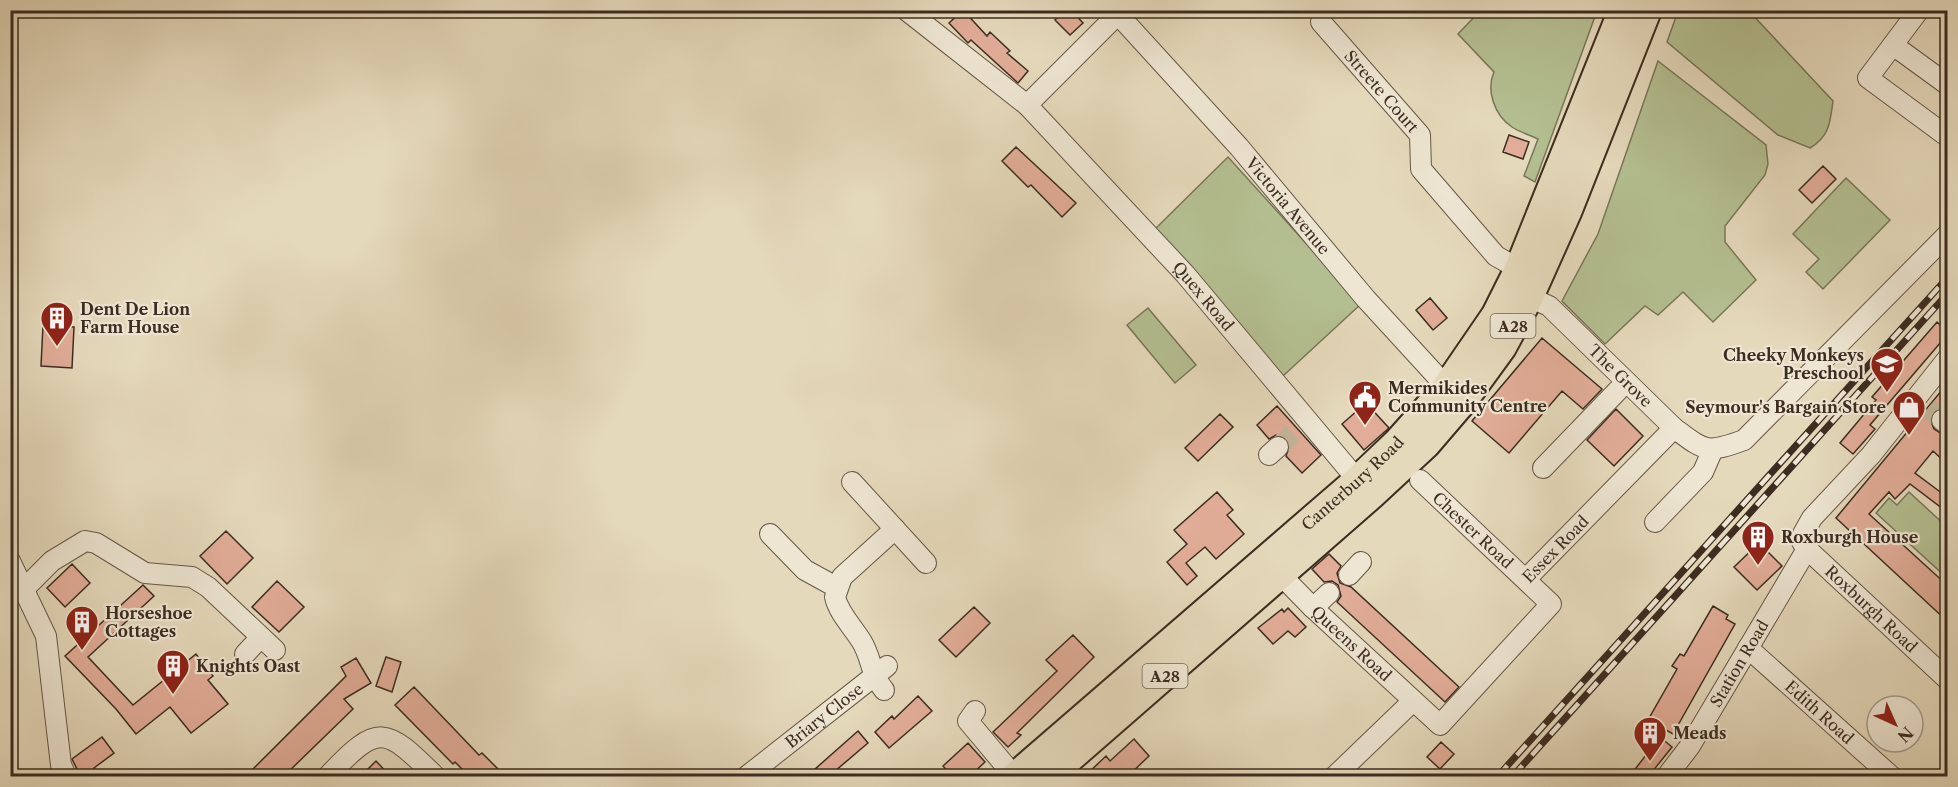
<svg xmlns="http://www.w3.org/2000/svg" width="1958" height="787" font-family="'Libre Caslon Text',serif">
<rect width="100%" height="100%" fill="#e5d9bb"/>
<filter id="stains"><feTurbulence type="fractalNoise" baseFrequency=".00333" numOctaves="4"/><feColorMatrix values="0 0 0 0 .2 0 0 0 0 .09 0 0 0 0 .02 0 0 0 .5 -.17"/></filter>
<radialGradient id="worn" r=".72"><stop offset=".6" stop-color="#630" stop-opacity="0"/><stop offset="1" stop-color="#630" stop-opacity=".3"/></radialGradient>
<path fill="#b4bf91" stroke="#787659" stroke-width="1.5" d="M1480 11H1597L1535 182 1524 176 1538 139C1530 135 1519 132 1512 127 1494 115 1486 90 1494 72L1458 34Z
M1678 11H1749L1833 101C1830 122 1830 136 1810 148L1778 135 1667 42Z
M1658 61 1766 145 1768 164 1765 175 1725 226V242L1756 280 1713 322 1683 292 1658 315 1645 306 1605 344 1562 301 1598 234Z
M1228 157 1361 304 1283 376 1152 232Z
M1846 178 1890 220 1823 289 1806 272 1819 259 1793 234Z
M1148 308 1196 365 1175 383 1127 325Z
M1909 492 1947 527V578L1876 513 1889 498 1897 505Z"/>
<path fill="#e2ad98" stroke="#3d2c21" stroke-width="1.5" d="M963 10 987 36 990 32 1010 51 1007 53 1028 71 1018 83 971 40 968 43 949 23Z
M1065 10H1071L1083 23 1070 35 1055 20Z
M1509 135 1529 142 1523 159 1503 152Z
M1016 147 1076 203 1062 217 1031 185 1028 187 1002 161Z
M1823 166 1836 179 1812 203 1799 190Z
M1430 298 1447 318 1433 330 1416 310Z
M1937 322 1947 331V335L1870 425 1875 429 1853 454 1840 443 1876 400 1872 397Z
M43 325 74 327 72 368 41 366Z
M1542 338 1602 389 1583 409 1562 391 1509 453 1472 421Z
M1947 384V410L1937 409 1930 419 1934 429 1947 437V464L1933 451 1915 473 1947 497V512L1910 484 1895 499 1889 492 1869 514 1947 585V621L1836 518Z
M1366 403 1389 428 1364 450 1342 424Z
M1277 406 1321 455 1302 473 1286 456 1290 445 1287 439 1276 435 1269 439 1257 425Z
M1616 409 1643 436 1614 466 1587 440Z
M1220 414 1233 427 1198 461 1185 448Z
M1217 492 1233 510 1227 515 1244 534 1216 559 1205 547 1186 563 1197 576 1187 585 1167 562 1187 544 1174 530Z
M226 531 253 558 227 584 200 556Z
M1759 543 1782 566 1757 590 1734 567Z
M1329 554 1341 566 1337 573 1340 583 1351 587 1459 687 1445 702 1337 602 1341 596 1338 585 1332 581 1324 582 1312 569Z
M72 564 90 583 65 607 47 588Z
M277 581 304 607 279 632 252 607Z
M143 585 154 596 88 657 133 705 196 654 213 676 208 680 228 704 191 733 170 707 136 734 116 709 65 656Z
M1713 606 1728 615 1726 619 1735 624 1673 734 1648 720 1677 669 1672 666 1680 654 1684 656Z
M974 607 990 623 956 657 939 640Z
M1288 608 1306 627 1295 637 1288 631 1273 644 1258 628 1282 609 1284 612Z
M1073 635 1094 657 1017 733 1021 735 1008 747 993 732 1057 671 1046 660Z
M386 657 401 662 392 692 376 686Z
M356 658 371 683 344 699 353 709 283 777H245L346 676 341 667Z
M414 687 479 755 482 753 506 777H470L455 762 453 764 395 705Z
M918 696 932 711 889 748 875 732 892 716 894 719Z
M858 731 868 743 828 777H806Z
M102 737 114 753 94 768 103 777H81L72 759Z
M1660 737 1672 747 1648 777H1629Z
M1134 739 1149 756 1127 777H1084L1106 756 1110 761Z
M1441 742 1454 754 1440 769 1427 757Z
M968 743 985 762 969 777H953L943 766Z
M376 761 391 777H360Z"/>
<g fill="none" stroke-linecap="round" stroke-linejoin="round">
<path stroke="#c3b69c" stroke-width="20" stroke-dasharray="20 10" stroke-linecap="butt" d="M1928 408 1942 420
M1278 447 1298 429"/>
<defs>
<g id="minor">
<path id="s1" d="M906 10 1027 105 1185 274 1365 489"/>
<path id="s2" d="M1114 10 1239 147 1366 299 1454 395"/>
<path d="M1919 10 1868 78 1948 137"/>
<path id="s3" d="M1321 22 1420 135 1421 169 1496 256 1519 269 1529 297 1549 306 1674 428C1705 451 1706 454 1744 440L1948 234"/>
<path d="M1893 45 1948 85"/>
<path d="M1027 105 1122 10"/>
<path id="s4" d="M1948 358 1871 455 1812 518 1803 534 1802 542 1807 549 1948 680"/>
<path d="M1942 420 1948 425"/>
<path d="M1269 455 1278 447"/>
<path d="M1543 468 1626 382"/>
<path d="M852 482 926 563"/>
<path d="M1655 522 1703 472 1713 449"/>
<path d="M770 534 805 570 836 587"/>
<path d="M10 561 46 636 61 765 66 776"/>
<path id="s5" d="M1272 566 1313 608 1440 725 1551 604 1420 480"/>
<path d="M1349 575 1361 562"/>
<path id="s6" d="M1526 579 1674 428"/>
<path d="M25 588 52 561 85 541 96 543 145 573 192 577 208 587 275 650"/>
<path d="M1313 608 1329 593"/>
<path id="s7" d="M1748 648 1891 776"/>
<path d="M245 654 261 637"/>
<path d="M884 690C870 673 872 659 862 642 853 627 839 614 835 597L842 577 895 529"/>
<path d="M975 711 968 721 1014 776"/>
<path d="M328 776C379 722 385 727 435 776"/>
<path id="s8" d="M747 776 887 666"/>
<path d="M1335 776 1413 701"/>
<path id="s9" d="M1667 776 1690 746 1807 549"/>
</g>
<g id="highway">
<path id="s10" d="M1016 776 1358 480 1397 443 1446 388 1496 315 1519 269 1623 10"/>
<path d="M1049 776 1371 495 1426 444 1462 402 1502 347 1529 297 1567 212 1647 10"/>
</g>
</defs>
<use href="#minor" stroke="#675748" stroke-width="22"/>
<use href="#highway" stroke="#3d2c21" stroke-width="32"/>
<use href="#minor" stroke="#eee6d3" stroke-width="20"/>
<use href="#highway" stroke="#e5d9bb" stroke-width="28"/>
<defs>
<path id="rail" d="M1498 776 1948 277
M1513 776 1948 293"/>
</defs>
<use href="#rail" stroke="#3d2c21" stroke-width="7"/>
<use href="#rail" stroke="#eee6d3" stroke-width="4.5" stroke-dasharray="14" stroke-linecap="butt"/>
</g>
<defs>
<symbol id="building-pin" viewBox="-11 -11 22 30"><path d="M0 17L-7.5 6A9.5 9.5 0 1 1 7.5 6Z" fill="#8f2418" stroke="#eee6d3"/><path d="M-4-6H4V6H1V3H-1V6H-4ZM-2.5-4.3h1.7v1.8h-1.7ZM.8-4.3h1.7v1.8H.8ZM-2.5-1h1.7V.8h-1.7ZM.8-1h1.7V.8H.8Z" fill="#fff"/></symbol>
<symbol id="school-pin" viewBox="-11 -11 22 30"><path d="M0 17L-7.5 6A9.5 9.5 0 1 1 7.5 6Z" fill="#8f2418" stroke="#eee6d3"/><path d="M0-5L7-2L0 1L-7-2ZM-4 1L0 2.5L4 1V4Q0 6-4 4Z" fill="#fff"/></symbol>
<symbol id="civic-pin" viewBox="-11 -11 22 30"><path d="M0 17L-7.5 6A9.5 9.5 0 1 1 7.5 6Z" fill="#8f2418" stroke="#eee6d3"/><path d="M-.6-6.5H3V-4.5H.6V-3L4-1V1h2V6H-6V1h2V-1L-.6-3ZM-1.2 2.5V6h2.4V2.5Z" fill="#fff"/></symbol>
<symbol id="shop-pin" viewBox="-11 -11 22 30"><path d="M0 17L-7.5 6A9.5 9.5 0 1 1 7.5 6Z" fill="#8f2418" stroke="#eee6d3"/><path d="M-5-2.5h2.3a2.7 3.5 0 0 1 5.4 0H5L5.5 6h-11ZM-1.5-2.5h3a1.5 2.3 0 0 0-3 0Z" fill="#fff"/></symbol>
</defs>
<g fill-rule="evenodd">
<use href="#building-pin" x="38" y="299" width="38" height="52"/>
<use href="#school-pin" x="1868" y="345" width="38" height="52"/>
<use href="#civic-pin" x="1346" y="378" width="38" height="52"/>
<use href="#shop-pin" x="1890" y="388" width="38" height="52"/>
<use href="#building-pin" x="1739" y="518" width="38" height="52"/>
<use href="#building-pin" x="63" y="603" width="38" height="52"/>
<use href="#building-pin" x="154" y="647" width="38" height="52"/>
<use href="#building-pin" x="1631" y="714" width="38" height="52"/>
</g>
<g text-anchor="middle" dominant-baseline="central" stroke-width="4.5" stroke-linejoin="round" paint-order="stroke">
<g fill="#eee6d3" stroke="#726456" stroke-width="1.5">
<rect x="1490.5" y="314" width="45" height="24" rx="4.5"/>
<rect x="1142.5" y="664" width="45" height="24" rx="4.5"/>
</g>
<g font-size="15" font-weight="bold" fill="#3d2c21">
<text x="1513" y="326">A28</text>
<text x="1165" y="676">A28</text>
</g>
<g font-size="16" fill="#3d2c21" stroke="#eee6d3">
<text stroke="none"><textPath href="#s3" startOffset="92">Streete Court</textPath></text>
<text stroke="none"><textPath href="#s2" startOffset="262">Victoria Avenue</textPath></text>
<text stroke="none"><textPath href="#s1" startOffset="414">Quex Road</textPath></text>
<text stroke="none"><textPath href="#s3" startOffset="477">The Grove</textPath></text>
<text stroke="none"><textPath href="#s10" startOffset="446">Canterbury Road</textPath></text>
<text transform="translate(1473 530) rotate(43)">Chester Road</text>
<text stroke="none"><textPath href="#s6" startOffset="42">Essex Road</textPath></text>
<text stroke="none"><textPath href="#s4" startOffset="333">Roxburgh Road</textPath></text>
<text stroke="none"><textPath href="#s5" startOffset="111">Queens Road</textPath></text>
<text stroke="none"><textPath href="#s9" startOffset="134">Station Road</textPath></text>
<text stroke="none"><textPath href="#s7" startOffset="96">Edith Road</textPath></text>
<text stroke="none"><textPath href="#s8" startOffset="98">Briary Close</textPath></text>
</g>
<g font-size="16" font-weight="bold" fill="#3d2c21" stroke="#eee6d3" text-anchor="start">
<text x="80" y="309">Dent De Lion<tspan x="80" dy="18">Farm House</tspan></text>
<text x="1864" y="355" text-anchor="end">Cheeky Monkeys<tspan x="1864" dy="18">Preschool</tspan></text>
<text x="1388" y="388">Mermikides<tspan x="1388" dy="18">Community Centre</tspan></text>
<text x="1886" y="407" text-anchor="end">Seymour's Bargain Store</text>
<text x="1781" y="537">Roxburgh House</text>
<text x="105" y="613">Horseshoe<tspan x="105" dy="18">Cottages</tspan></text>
<text x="196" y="666">Knights Oast</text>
<text x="1673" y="733">Meads</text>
</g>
</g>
<rect width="1958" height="787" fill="none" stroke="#e5d9bb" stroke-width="36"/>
<rect x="12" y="12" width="1934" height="763" fill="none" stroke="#3d2c21" stroke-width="3"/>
<rect x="18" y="18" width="1922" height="751" fill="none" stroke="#3d2c21" stroke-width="1.5"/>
<g transform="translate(1895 724) rotate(135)"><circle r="28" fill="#eee6d3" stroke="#a79c8c" stroke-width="1.5"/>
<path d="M0-4.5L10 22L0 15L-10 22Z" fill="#8f2418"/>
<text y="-9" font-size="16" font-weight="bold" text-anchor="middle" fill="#3d2c21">N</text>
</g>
<rect width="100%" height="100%" filter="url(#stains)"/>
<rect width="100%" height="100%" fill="url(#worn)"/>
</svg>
